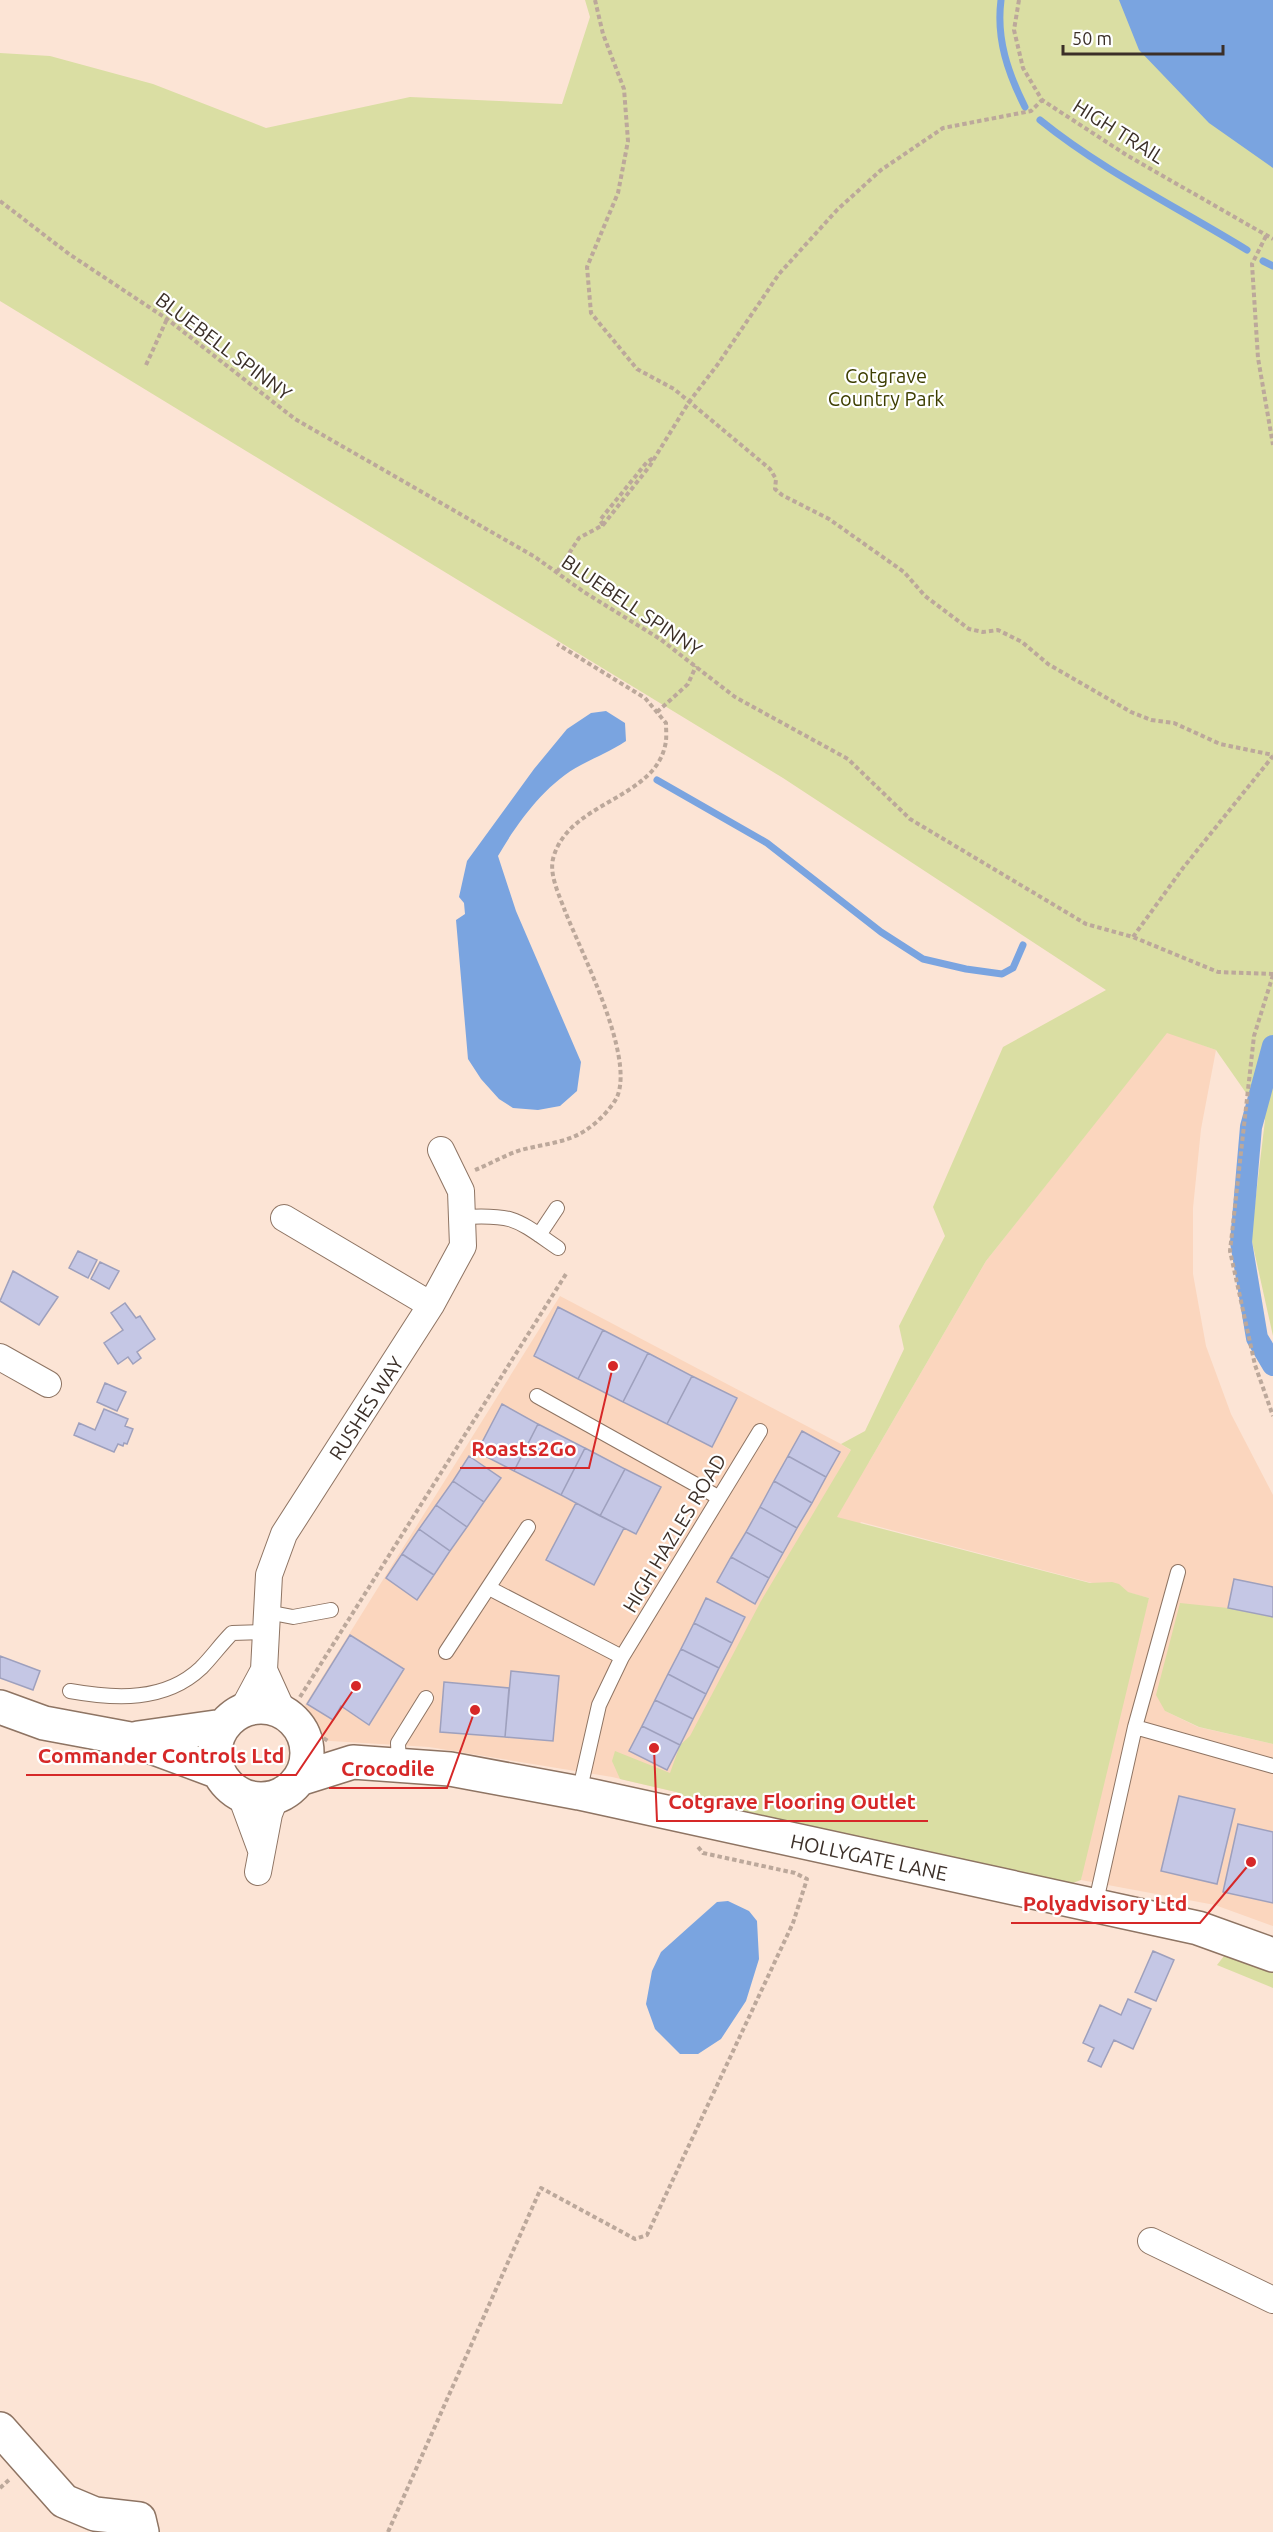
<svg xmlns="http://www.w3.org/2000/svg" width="1273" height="2532" font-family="Ubuntu,sans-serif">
<rect width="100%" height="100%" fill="#fce4d5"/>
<path fill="#fbd6be" d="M1167 1032 1216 1050 1201 1129 1193 1208V1274L1206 1346 1231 1414 1273 1495V1617L1228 1608 1165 1711 1198 1727 1273 1744V1926L1215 1905 1081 1880 1102 1765 1149 1598 861 1522 676 1792 612 1777 429 1747 298 1739 303 1708 560 1296 841 1444 869 1462 986 1261Z"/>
<path fill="#dadea3" d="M585 0H1273V1336L1251 1237 1265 1120 1216 1050 1167 1033 986 1261 837 1517 1090 1583 1112 1582 1119 1584 1128 1592 1149 1598 1081 1880 1070 1884 701 1804 676 1792 620 1779 612 1761 615 1751 670 1773 680 1745 690 1736 761 1601 851 1450 841 1444 865 1431 904 1349 899 1326 945 1236 933 1207 1003 1047 1106 990 783 778 0 301V53L50 56 153 84 266 128 410 97 562 104 590 17Z
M1180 1603 1228 1608 1273 1617V1744L1199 1727 1165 1711 1156 1695Z
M1233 1953 1273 1969V1988L1217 1965 1224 1956Z"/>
<path fill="#7aa4e0" d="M1119 0H1273V168L1209 123 1139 50Z
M606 711 625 723 626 741C611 751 596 757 581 765 546 783 517 823 498 856L516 911 581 1062 577 1091 560 1106 538 1110 513 1108 499 1099 481 1079 468 1059 456 920 465 914 464 903 459 897 467 861 534 769 567 729 591 713Z
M728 1901 749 1911 757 1921 759 1959 746 2001 721 2039 698 2054H680L655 2029 646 2004 652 1971 661 1952 690 1926 717 1902Z"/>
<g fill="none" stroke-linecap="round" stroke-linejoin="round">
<path stroke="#7aa4e0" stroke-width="7" d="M1001 0C996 39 1008 73 1025 107
M1040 120C1103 171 1177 207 1247 250
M1263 261 1273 266
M657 780 767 843 881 932 923 959 966 969 1002 974 1013 968 1023 945"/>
<path stroke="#7aa4e0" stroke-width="22" d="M1273 1046 1251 1127 1241 1242 1257 1338 1273 1365"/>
</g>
<path fill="#c5c7e5" stroke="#9ea0bd" stroke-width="1.5" d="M78 1251 97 1260 88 1278 69 1268Z
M100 1262 119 1271 109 1289 91 1279Z
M13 1271 58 1297 39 1325 0 1301Z
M125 1303 136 1318 140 1316 155 1339 137 1352 141 1358 133 1364 128 1357 118 1364 104 1343 123 1330 111 1313Z
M558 1307 603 1330 578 1379 534 1356Z
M603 1330 648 1353 623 1402 578 1379Z
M648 1353 692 1376 667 1424 623 1402Z
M692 1376 737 1398 712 1447 667 1424Z
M105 1383 126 1392 117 1411 97 1402Z
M502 1404 538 1424 514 1471 477 1452Z
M104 1409 128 1419 125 1426 133 1429 127 1444 124 1443 123 1446 118 1444 114 1452 74 1435 79 1423 95 1430Z
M538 1424 585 1448 561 1495 514 1471Z
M802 1431 840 1452 826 1477 788 1456Z
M585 1448 625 1469 600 1516 561 1495Z
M469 1456 501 1478 484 1502 453 1481Z
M788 1456 826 1477 812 1503 774 1481Z
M625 1469 661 1487 636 1534 600 1516Z
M453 1481 484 1502 467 1527 436 1505Z
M774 1481 812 1503 797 1528 760 1507Z
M576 1503 624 1528 594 1585 546 1560Z
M436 1505 467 1527 450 1551 419 1529Z
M760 1507 797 1528 783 1553 746 1532Z
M419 1529 450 1551 434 1575 402 1554Z
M746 1532 783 1553 769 1578 731 1557Z
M402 1554 434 1575 417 1600 386 1578Z
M731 1557 769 1578 755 1604 717 1582Z
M1234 1579 1273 1587V1617L1228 1608Z
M706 1598 745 1617 732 1643 694 1623Z
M694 1623 732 1643 719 1668 681 1649Z
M350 1635 404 1669 369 1725 341 1706 333 1720 307 1704Z
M681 1649 719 1668 706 1694 668 1674Z
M0 1656 40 1671 33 1690 0 1678Z
M511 1671 559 1676 553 1741 505 1737Z
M668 1674 706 1694 693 1719 655 1700Z
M444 1682 509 1688 505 1737 440 1732Z
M655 1700 693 1719 680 1745 642 1726Z
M642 1726 680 1745 667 1770 629 1751Z
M1179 1796 1235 1809 1217 1884 1161 1871Z
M1238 1824 1273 1832V1903L1223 1892Z
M1153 1951 1174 1960 1156 2001 1135 1992Z
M1128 1999 1151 2009 1133 2049 1114 2040 1101 2067 1088 2061 1094 2048 1083 2043 1100 2005 1121 2015Z"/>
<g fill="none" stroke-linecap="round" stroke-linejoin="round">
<defs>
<path id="service" d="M462 1217C514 1214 516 1219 558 1248
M539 1235 557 1208
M537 1396 718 1497
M489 1588 622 1657
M267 1612 293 1617 331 1610
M446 1652 528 1527
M70 1691C115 1699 165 1702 201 1668 212 1657 221 1644 232 1633L266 1632
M1135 1727 1273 1766
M399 1765 398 1743 426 1698
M579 1793 599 1705 622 1657 760 1431
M1095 1906 1135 1727 1178 1572"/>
<path id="minor" d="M284 1218 431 1305
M0 1357 48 1384
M264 1670 283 1712
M242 1711 264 1670 269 1575 284 1534 431 1305 463 1246 461 1191 441 1150
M240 1793 261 1850
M258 1872 269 1814 276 1796
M1151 2241 1273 2300"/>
<path id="tertiary" d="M215 1753a46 46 0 1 1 92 0a46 46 0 1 1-92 0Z
M0 1707 44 1723 130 1739 219 1772
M138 1738 223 1726
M299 1779 353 1762 450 1769 579 1793 1198 1928 1273 1955
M0 2429 64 2501 95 2514 139 2519 142 2532"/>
</defs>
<use href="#service" stroke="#8e7463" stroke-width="16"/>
<use href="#minor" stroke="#8e7463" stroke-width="28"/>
<use href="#tertiary" stroke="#8e7463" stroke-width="36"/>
<path stroke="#bca89b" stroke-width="4" stroke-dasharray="4.5 3" stroke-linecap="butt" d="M595 0 603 34 624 89 628 141 618 193 587 267 591 313 637 369 674 389 770 469 776 479 775 489 782 495 829 519 904 572 925 596 969 629 983 632 998 630 1022 642 1048 664 1131 712 1151 720 1174 723 1220 744 1273 755
M1019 0 1014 30 1023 68 1042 100 1128 156 1273 239
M0 201 69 254 167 319 295 419 535 557 584 592 660 639 735 697 848 759 910 819 1086 924 1133 937 1218 972 1273 974
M1266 236 1252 264 1258 358 1273 445
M146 365 167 319
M603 525 600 520 647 462 655 457
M557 572 579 538 603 525 649 467 689 402 718 364 779 274 837 210 881 170 943 128 1031 111 1042 100
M657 712 688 684 696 666
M1133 937 1183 868 1273 756
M1273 975 1254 1036 1230 1251 1255 1365 1273 1416
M475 1170C490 1164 505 1155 521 1150 543 1144 567 1143 586 1130 597 1123 611 1109 617 1097 635 1056 581 952 565 911 560 897 549 875 553 859 567 802 653 800 665 746 667 739 666 730 666 723L645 698 557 644
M300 1697 566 1274
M303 1719 316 1741 315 1747
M311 1730 328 1741
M0 2488 11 2478
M388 2532 541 2188 635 2239 647 2235 793 1923 807 1879 795 1873 703 1853 698 1847"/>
<use href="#service" stroke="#fff" stroke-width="14"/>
<use href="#minor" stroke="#fff" stroke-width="26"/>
<use href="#tertiary" stroke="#fff" stroke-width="33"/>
</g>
<g text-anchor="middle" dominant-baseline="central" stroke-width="4.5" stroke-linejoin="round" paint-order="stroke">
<g font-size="20" fill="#3b2f28" stroke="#fff">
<text transform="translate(1119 131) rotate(32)">HIGH TRAIL</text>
<text transform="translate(224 346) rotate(37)">BLUEBELL SPINNY</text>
<text transform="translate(632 605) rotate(34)">BLUEBELL SPINNY</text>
<text transform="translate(366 1408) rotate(-57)">RUSHES WAY</text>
<text transform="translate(674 1533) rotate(-59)">HIGH HAZLES ROAD</text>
<text transform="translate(869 1857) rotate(12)">HOLLYGATE LANE</text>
</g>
<g font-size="20" fill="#3d3e00" stroke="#fff">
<text x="886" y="375">Cotgrave<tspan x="886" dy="23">Country Park</tspan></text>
</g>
</g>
<path fill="none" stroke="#d62828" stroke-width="2" d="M613 1366L589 1468H460M356 1686L296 1775H26M475 1710L447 1788H329M654 1748L657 1821H928M1251 1862L1200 1923H1011"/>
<g fill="#d62828" stroke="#fff" stroke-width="2">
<circle cx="613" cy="1366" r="6"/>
<circle cx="356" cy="1686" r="6"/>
<circle cx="475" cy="1710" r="6"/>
<circle cx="654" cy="1748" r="6"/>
<circle cx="1251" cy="1862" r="6"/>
</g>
<g font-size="21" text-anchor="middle" font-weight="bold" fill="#d62828" stroke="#fff" stroke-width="4.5" stroke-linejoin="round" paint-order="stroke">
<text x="524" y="1456">Roasts2Go</text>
<text x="161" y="1763">Commander Controls Ltd</text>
<text x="388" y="1776">Crocodile</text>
<text x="792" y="1809">Cotgrave Flooring Outlet</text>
<text x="1105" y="1911">Polyadvisory Ltd</text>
</g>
<path d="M1063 45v9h160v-9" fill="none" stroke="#3b2f28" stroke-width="3"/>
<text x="1072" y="45" font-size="18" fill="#3b2f28" stroke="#ffffff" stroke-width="4.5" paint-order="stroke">50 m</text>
</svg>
